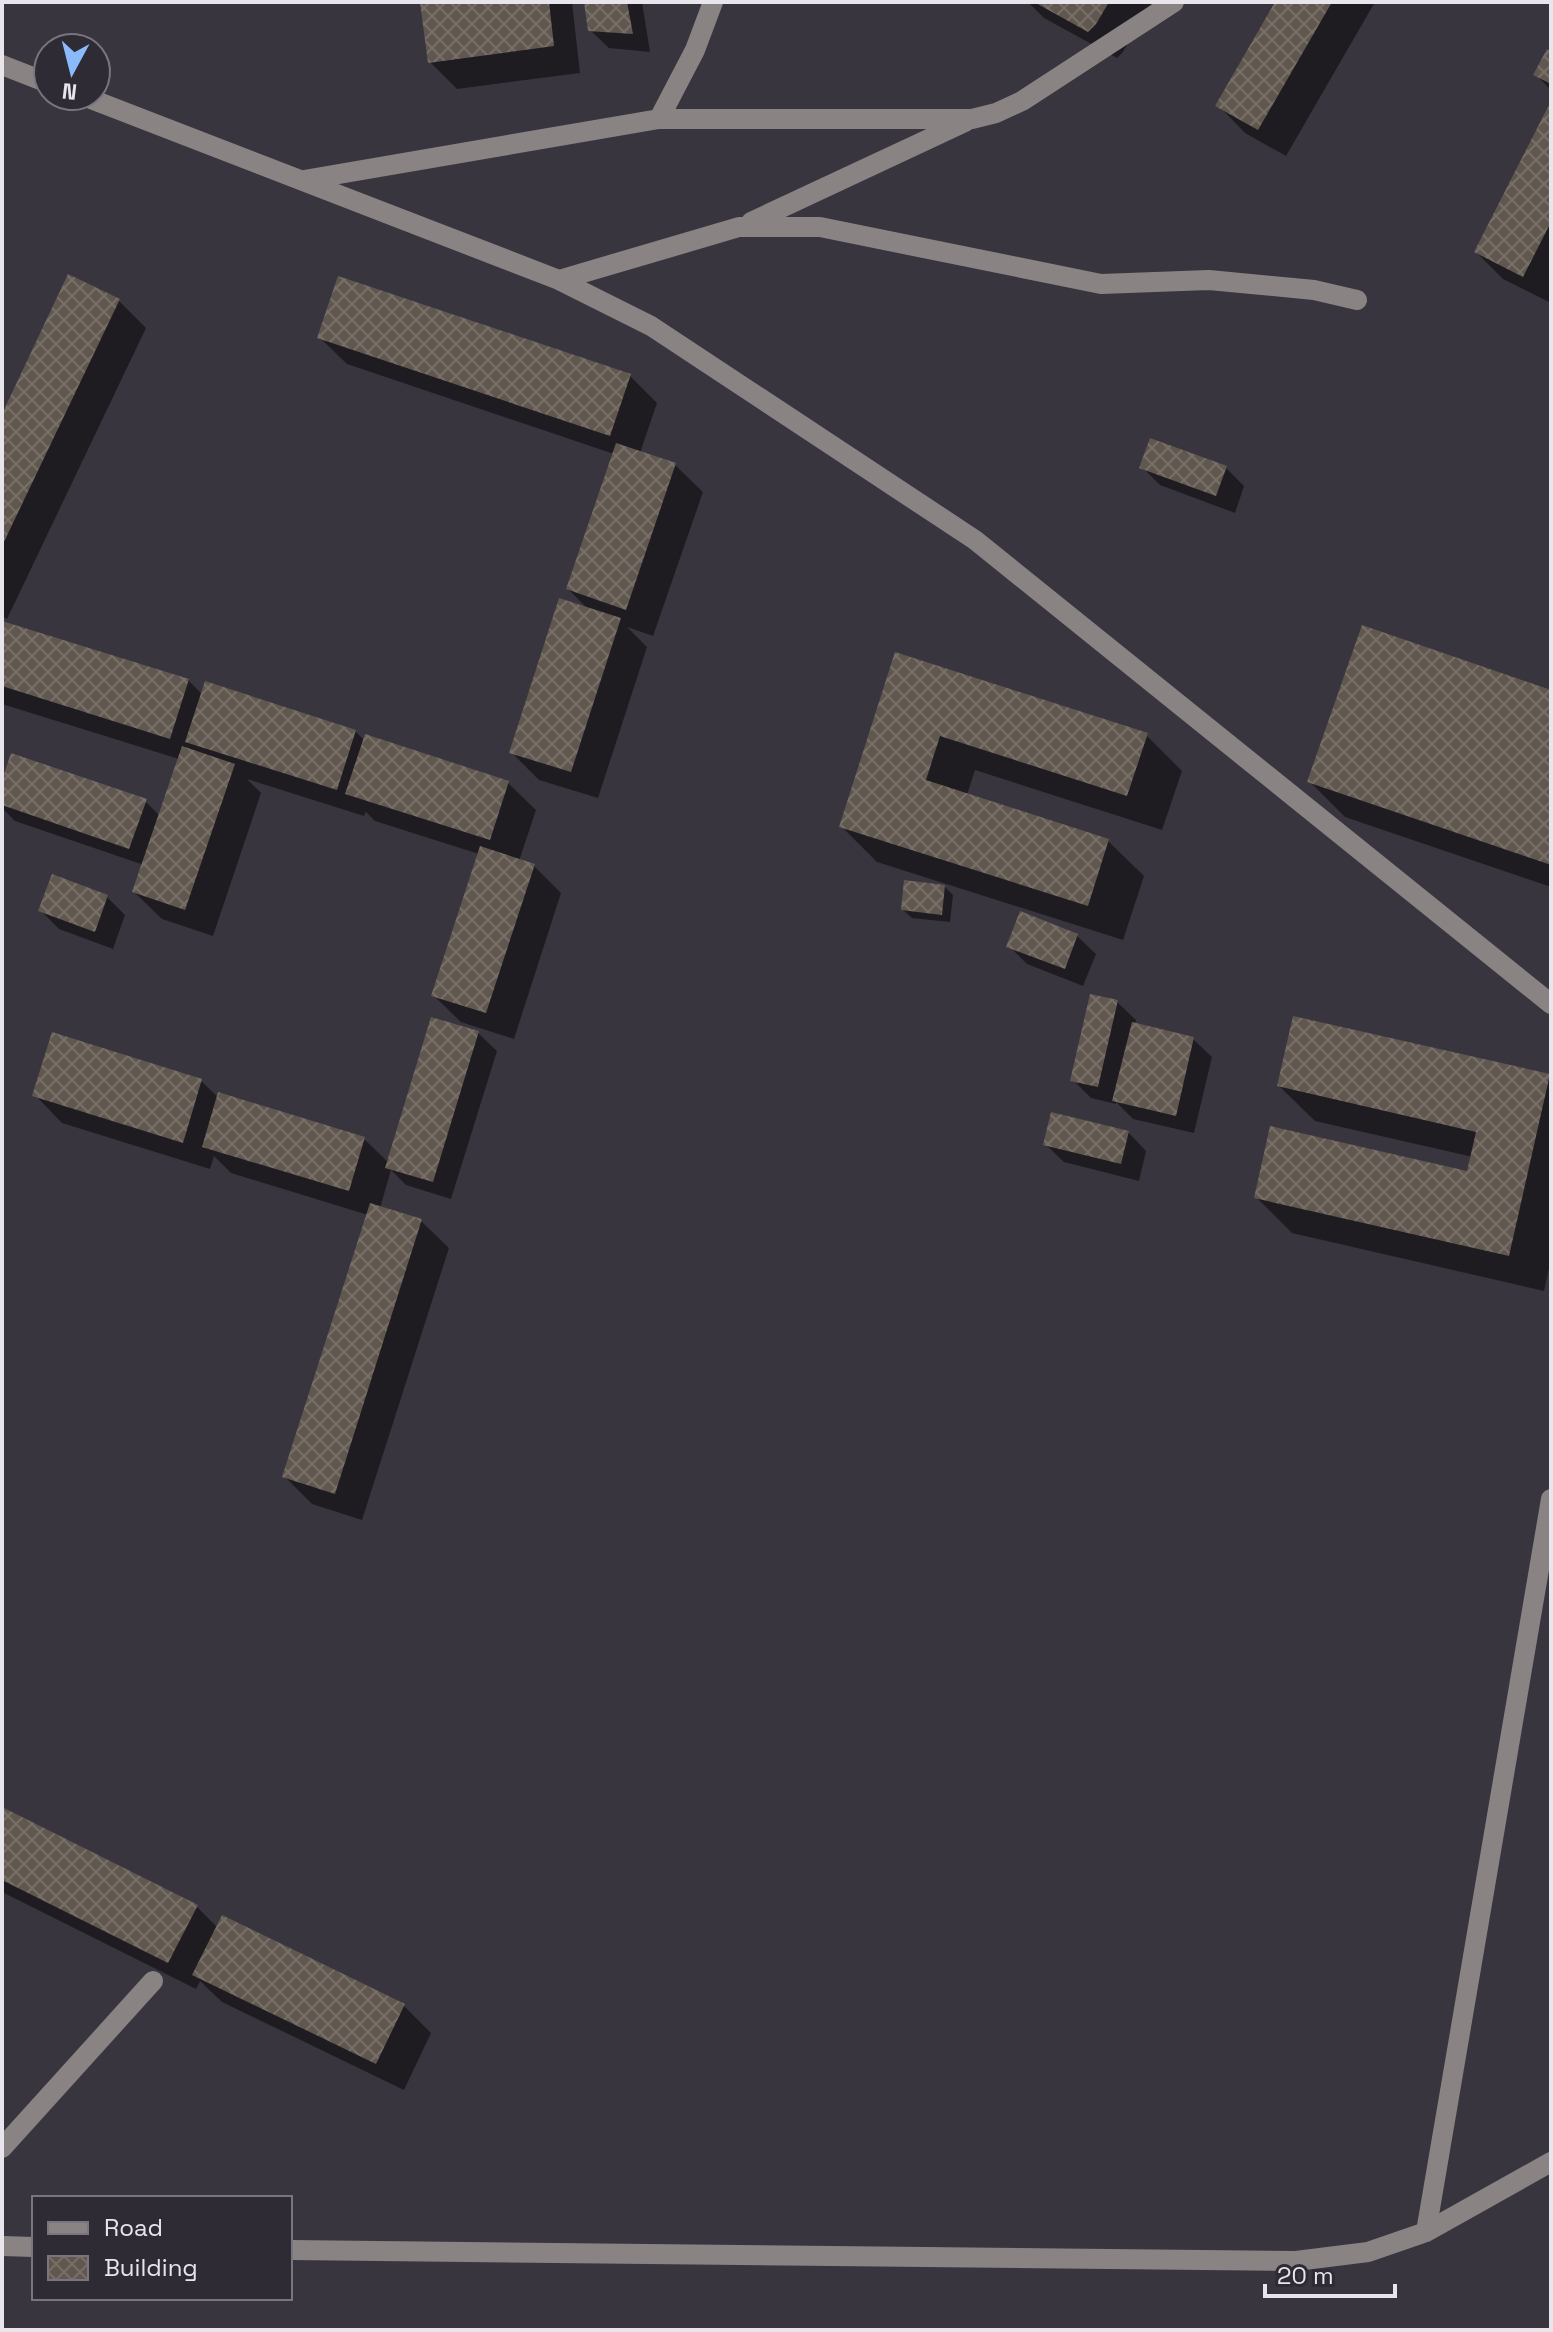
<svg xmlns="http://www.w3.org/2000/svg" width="1553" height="2332" font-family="'Space Grotesk',sans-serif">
<defs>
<pattern id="building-cross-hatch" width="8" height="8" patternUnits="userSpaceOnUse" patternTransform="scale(2)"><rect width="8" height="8" fill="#60574f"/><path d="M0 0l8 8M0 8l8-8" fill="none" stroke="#776f68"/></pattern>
</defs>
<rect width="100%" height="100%" fill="#39353f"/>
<path fill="#0007" d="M422 2H572L580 73 457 89 430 62Z
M586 2H642L650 52 609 48 590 30Z
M1028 2H1152L1123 52 1117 58 1044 18Z
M1277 2H1375L1286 156 1245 133 1218 105Z
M1551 54V90L1536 75Z
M1551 105V303L1503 279 1476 252Z
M119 301 146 328 7 619 2 616V418Z
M319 337 630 376 657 403 640 453 675 465 703 492 653 636 627 627 647 647 598 798 539 780 511 752 589 610 568 589 614 454 347 364Z
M1142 467 1226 468 1244 486 1235 513 1160 485Z
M2 623 188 680 203 695 355 731 365 741 508 783 536 810 519 861 534 866 561 893 514 1039 461 1022 433 995 479 854 375 821 366 812 364 816 247 779 261 793 213 936 162 919 134 892 144 865 15 821 2 808V786L145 801 160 816 179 759 2 704Z
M896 655 1146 735 1182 771 1162 830 975 770 967 795 1108 841 1144 876 1123 940 877 862 841 826Z
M1551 692V887L1345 817 1309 781Z
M944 886 953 895 950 922 912 918 903 910Z
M107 897 125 915 113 949 59 929 41 911Z
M1077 936 1096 954 1083 986 1027 964 1009 946Z
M1117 1002 1136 1020 1135 1025 1193 1039 1212 1057 1194 1133 1133 1119 1116 1102V1104L1091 1098 1073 1080Z
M478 1033 497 1051 451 1199 406 1185 391 1170 380 1208 421 1221 449 1248 362 1520 312 1504 284 1476 368 1215 231 1173 214 1156 210 1169 62 1123 35 1095 201 1081 219 1098 364 1139 389 1163Z
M1549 1075 1551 1259 1544 1291 1292 1233 1256 1197 1469 1174 1473 1157 1315 1121 1279 1086Z
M1128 1132 1146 1151 1139 1181 1064 1162 1045 1144Z
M2 1809 197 1907 218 1928 404 2006 431 2033 404 2090 222 2002 200 1981 196 1989 2 1892Z"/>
<path fill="url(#building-cross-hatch)" d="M420 2H549L554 46 428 63Z
M584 2H627L633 34 588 31Z
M1034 2H1109L1096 24 1088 32Z
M1275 2H1332L1258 130 1215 106Z
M1547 49 1551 51V84L1533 75Z
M1551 101V222L1523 277 1474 252Z
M68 274 120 299 2 546V414Z
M338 276 631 374 610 436 317 338Z
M1150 438 1227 466 1216 496 1139 468Z
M616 443 676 463 626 610 566 589Z
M559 598 621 618 571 772 509 753Z
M2 621 189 679 170 739 2 686Z
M1362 625 1551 690V865L1307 782Z
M895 652 1148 733 1127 796 940 736 926 780 1109 839 1088 906 839 827Z
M205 681 356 730 337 790 185 742Z
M365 734 509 781 490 840 345 794Z
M182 746 235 764 185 910 132 892Z
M11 753 147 799 129 849 2 805V780Z
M480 846 535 864 486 1013 431 996Z
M52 874 108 895 95 932 38 911Z
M904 880 945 885 942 915 901 910Z
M1020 911 1078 934 1065 969 1006 947Z
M1090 994 1118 1000 1098 1087 1070 1081Z
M1293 1016 1550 1074 1509 1256 1254 1198 1270 1126 1467 1171 1476 1132 1277 1086Z
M431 1017 479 1031 433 1182 385 1168Z
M1132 1022 1194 1037 1176 1116 1112 1101Z
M52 1032 202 1079 183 1143 32 1096Z
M218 1092 365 1137 349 1191 202 1147Z
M1051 1112 1129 1131 1121 1164 1043 1145Z
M370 1203 422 1219 335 1494 282 1477Z
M2 1807 198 1905 168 1963 2 1880Z
M222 1915 405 2004 376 2064 192 1975Z"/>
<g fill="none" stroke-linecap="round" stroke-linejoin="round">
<path stroke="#898384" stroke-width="20" d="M2 65 48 83
M83 96 559 280 651 326 975 540 1551 1004
M659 119 695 50 713 2
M304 180 659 119H972L996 113 1022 101 1174 2
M751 222 965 122
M559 280 739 227H820L1101 284 1209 280 1314 290 1357 300
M2 2148 153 1981
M1426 2232 1551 1499
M2 2246 34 2247
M290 2250 1296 2261 1368 2252 1426 2232 1551 2162"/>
</g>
<rect width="1553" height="2332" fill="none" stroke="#e8e5ec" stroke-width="8"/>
<rect x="32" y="2196" width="260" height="104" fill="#2f2b35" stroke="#79757e" stroke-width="2"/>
<rect x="48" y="2222" width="40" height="12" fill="#898384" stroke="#79757e" stroke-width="2"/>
<text x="104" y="2236" font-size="24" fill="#e8e5ec">Road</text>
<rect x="48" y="2256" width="40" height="24" fill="url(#building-cross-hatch)" stroke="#79757e" stroke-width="2"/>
<text x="104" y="2276" font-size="24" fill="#e8e5ec">Building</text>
<g transform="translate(72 72) rotate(187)"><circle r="38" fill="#2f2b35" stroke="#79757e" stroke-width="2"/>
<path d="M0-6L14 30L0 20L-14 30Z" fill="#8abafc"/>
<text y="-12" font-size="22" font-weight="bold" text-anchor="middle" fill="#e8e5ec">N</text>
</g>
<path d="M1265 2284v12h130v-12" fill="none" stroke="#e8e5ec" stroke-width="4"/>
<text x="1277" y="2284" font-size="24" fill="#e8e5ec" stroke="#2f2b35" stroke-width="6" paint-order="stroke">20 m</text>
</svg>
